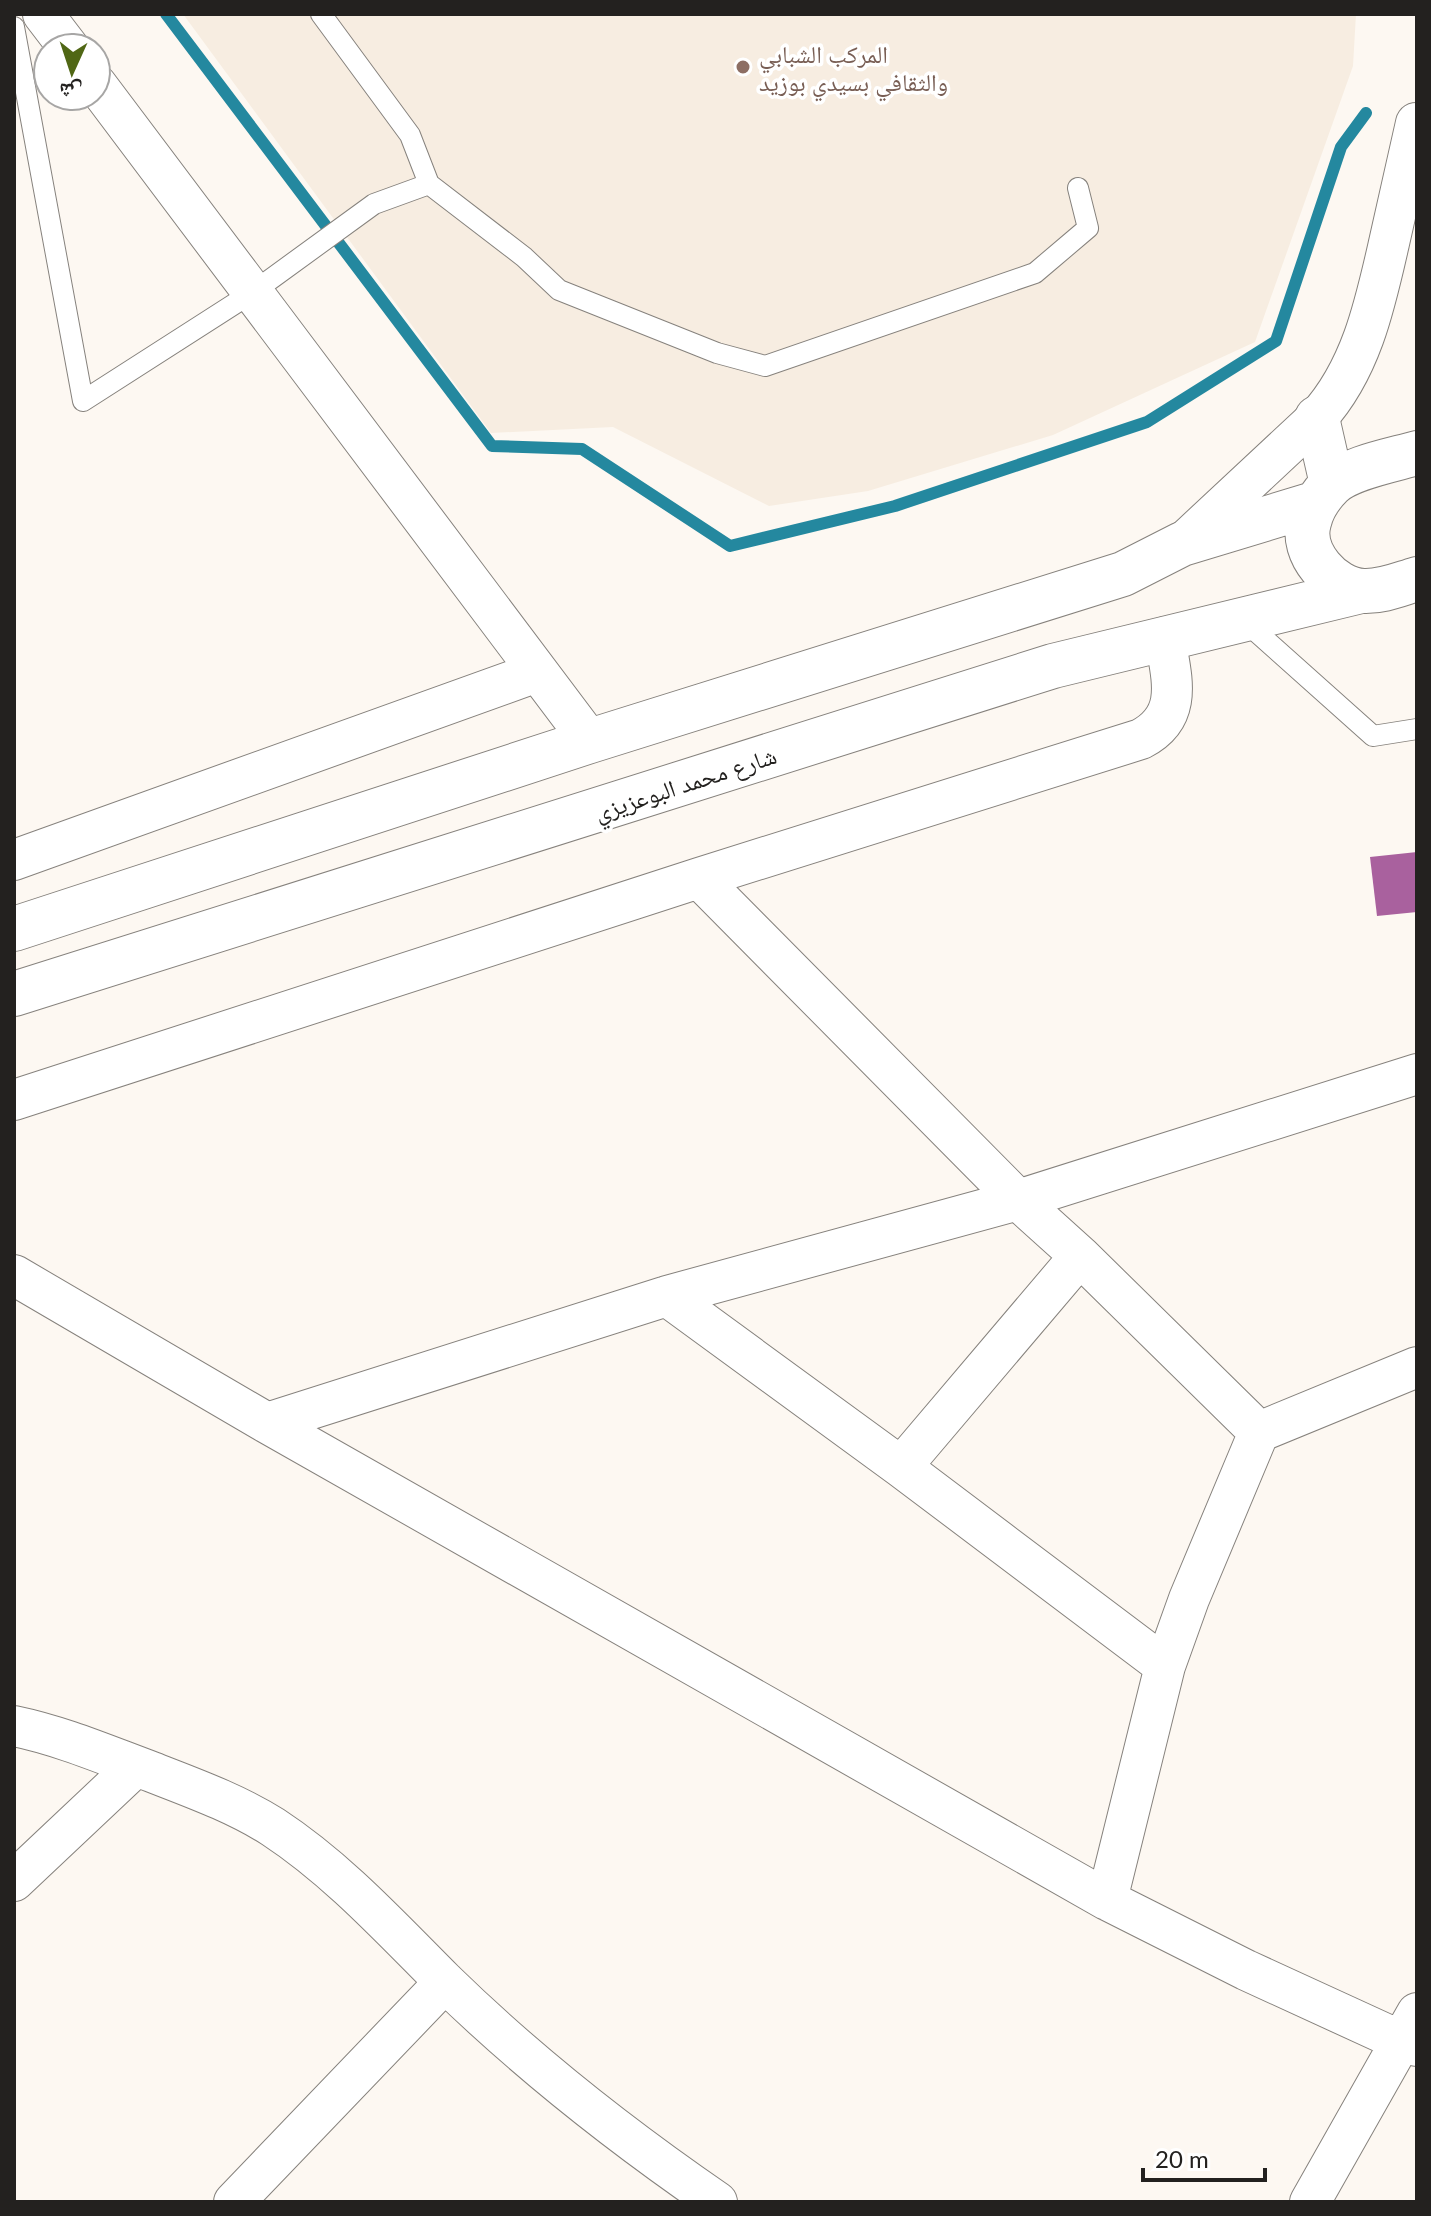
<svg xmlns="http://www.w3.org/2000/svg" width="1431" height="2216" font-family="Lato,'Noto Naskh Arabic',sans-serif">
<rect width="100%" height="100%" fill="#fdf8f2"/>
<path fill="#f7ede1" d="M183 14H1356L1353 66 1255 342 1053 435 868 491 769 506 613 427 491 433Z"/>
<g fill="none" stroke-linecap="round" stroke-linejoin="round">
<path stroke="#24889f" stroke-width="12" d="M166 14 492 446 582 449 730 546 895 506 1147 422 1276 341 1341 147 1366 113"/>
</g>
<path fill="#a9619e" d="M1417 852V912L1377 916 1370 857Z"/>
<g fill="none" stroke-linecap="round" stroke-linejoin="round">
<defs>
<path id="lane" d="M321 14 410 135 429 184
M14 27 83 401 253 292 374 204 429 184 524 257 559 290 717 353 765 366 1035 273 1088 228 1078 188
M1242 619 1373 736 1417 729"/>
<path id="street" d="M43 14 69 48
M96 84 590 741
M1182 544 1317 418C1361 370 1375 305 1389 243 1398 203 1407 163 1416 123
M14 860 537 672
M699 878 1018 1200 1080 1256 1259 1432
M14 1100 699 878 1141 739C1185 716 1171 677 1165 637
M14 1275 267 1423 1107 1900 1246 1970 1403 2042 1417 2046
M667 1296 901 1467 1165 1666
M267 1423 667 1296 1018 1200 1417 1074
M901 1467 1080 1256
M14 1726C62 1736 106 1755 152 1772 193 1788 235 1803 273 1827 337 1869 390 1927 444 1981 528 2063 621 2136 717 2202
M14 1881 136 1766
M1107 1900 1165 1666 1189 1599 1259 1432 1417 1367
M234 2202 445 1982
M1310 2202 1417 2013"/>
<path id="secondary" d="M1317 418 1332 484
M1417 453C1393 460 1348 468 1331 485 1321 495 1312 509 1309 522 1300 553 1332 589 1363 591 1382 592 1400 584 1417 579
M14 929 590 741 1123 574 1182 544 1317 503
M14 994 1053 666 1361 591"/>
</defs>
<use href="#lane" stroke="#86827d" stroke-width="22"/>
<use href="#street" stroke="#86827d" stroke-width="42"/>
<use href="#secondary" stroke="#86827d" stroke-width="46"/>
<use href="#lane" stroke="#fff" stroke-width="20"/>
<use href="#street" stroke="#fff" stroke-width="40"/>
<use href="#secondary" stroke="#fff" stroke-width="44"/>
</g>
<circle fill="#8d6e63" stroke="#fff" stroke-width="3" cx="743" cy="67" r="8"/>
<g text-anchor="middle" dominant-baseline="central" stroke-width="7" stroke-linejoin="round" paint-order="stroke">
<g font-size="24" fill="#785e54" stroke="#fff" text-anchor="start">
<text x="759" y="53">المركب الشبابي<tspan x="759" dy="28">والثقافي بسيدي بوزيد</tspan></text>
</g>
<g font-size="24" fill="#23211f" stroke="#fff">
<text transform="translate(685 783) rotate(-18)">شارع محمد البوعزيزي</text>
</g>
</g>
<rect width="1431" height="2216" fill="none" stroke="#23211f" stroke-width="32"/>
<g transform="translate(72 72) rotate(183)"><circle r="38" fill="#ffffff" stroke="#a7a6a5" stroke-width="2"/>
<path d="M0-6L14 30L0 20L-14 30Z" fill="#506715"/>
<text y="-12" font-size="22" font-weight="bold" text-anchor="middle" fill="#23211f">ش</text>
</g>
<path d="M1143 2168v12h122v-12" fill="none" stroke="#23211f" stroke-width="4"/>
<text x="1155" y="2168" font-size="24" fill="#23211f" stroke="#ffffff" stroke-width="6" paint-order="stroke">20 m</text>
</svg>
